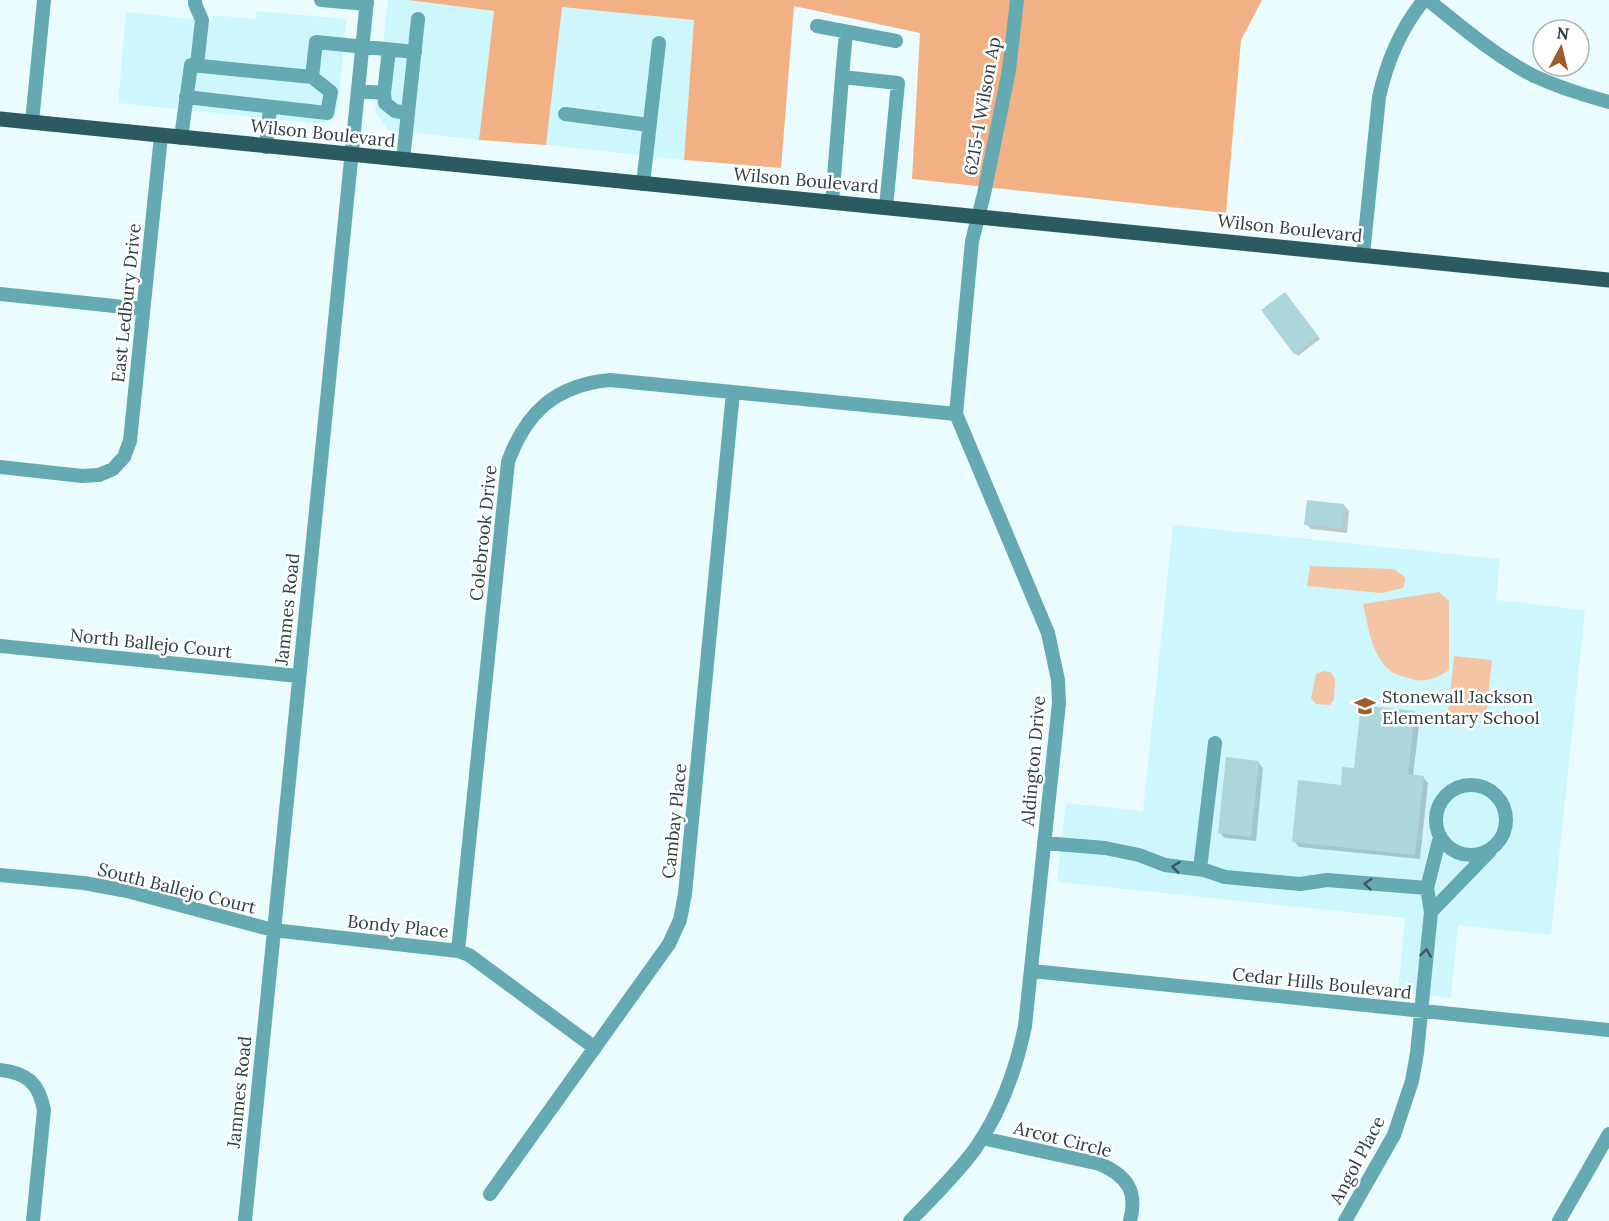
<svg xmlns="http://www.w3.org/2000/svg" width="1609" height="1221" font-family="Lora,serif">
<rect width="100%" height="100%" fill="#ebfcfe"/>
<path fill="#cdf7fd" d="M388 0H408L494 11 479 140 388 130 375 112Z
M561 7 694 20 684 160 546 145Z
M256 11 346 19 338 107 334 119 320 124 118 103 126 12 212 21 213 15 255 19Z
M1173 525 1500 559 1496 600 1585 610 1551 935 1458 925 1451 998 1398 992 1405 918 1057 882 1066 803 1143 811Z"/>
<path fill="#f4c5a4" d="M1310 566 1394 569 1406 578 1403 588 1381 593 1307 586Z
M1439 592 1449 601V670C1433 680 1423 684 1405 677 1401 676 1395 674 1392 672 1372 658 1368 626 1363 604Z
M1454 656 1492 660 1486 717 1448 713Z
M1324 671 1330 672 1335 678 1334 699 1330 705 1316 704 1311 698 1316 674Z"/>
<path fill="#f1b184" d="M408 0H1262L1241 40 1226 213 912 179 920 33 794 6 781 168 684 160 694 20 562 7 546 145 479 140 494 11Z"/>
<path fill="#0003" d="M1288 297 1320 339 1298 356 1295 353Z
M1344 505 1349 511 1347 533 1311 529 1306 524Z
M1415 712 1420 717 1413 776 1423 777 1428 783 1420 859 1299 847 1294 841 1355 770Z
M1258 762 1263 768 1256 841 1225 838 1220 833Z"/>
<path fill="#acd6dc" d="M1285 292 1318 336 1294 354 1261 310Z
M1307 500 1344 504 1342 528 1304 525Z
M1361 705 1415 711 1408 774 1424 776 1415 855 1292 842 1298 780 1341 785 1342 767 1354 768Z
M1226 757 1259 761 1251 837 1218 833Z"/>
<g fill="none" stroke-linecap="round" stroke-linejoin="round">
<path stroke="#65a9b2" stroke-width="14" d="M195 0V4L202 20 197 65
M321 0 367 4
M1428 0C1462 27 1495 56 1534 76 1558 87 1583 95 1609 102
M817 26 896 41
M842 77 846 32
M358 91 384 93 389 50
M384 93 385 103 395 111 408 113
M186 97 327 113 331 92 312 77
M565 114 649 125
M32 122 44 0
M181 138 191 65 312 77 316 42 415 52
M266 147 270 108
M403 160 418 19
M643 184 659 43
M832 202 842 77 898 83 886 207
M1363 255 1379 97C1387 61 1401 28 1424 0
M0 294 143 309
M0 467 82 476 99 475 113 469 124 457 130 441 161 136
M0 646 298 676
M1436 820a35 35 0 1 1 70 0a35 35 0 1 1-70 0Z
M1044 843 1105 848 1139 855 1165 865 1204 870 1225 877 1300 884 1327 880 1427 888
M1200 869 1215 743
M0 875 84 883 127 891 273 930 458 951 469 955 595 1048
M1431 912 1490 851
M458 951 508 462C526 412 556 385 610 380L956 414
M1032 971 1609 1030
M0 1070C27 1073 39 1083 44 1110L33 1221
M982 1138 1100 1164C1127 1176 1138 1191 1130 1221
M490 1194 669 944 680 920 685 894 733 392
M245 1221 367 0
M910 1221C932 1198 956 1175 975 1149 1001 1112 1016 1070 1025 1026L1059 703 1058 680 1048 633 956 414 972 241 984 194 1009 70 1017 0
M1345 1221 1394 1135 1412 1081 1417 1053 1431 912 1427 888 1440 837
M1559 1221 1609 1134"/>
<path stroke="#2b5b61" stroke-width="15" d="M0 119 1609 280"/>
</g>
<defs><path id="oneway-chevron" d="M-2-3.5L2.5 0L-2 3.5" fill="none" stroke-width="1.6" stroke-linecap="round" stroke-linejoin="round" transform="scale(1.5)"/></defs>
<g stroke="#3c5a5e">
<use href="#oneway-chevron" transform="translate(1176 867) rotate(-173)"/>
<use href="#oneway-chevron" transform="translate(1368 884) rotate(-175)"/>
<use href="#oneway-chevron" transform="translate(1426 953) rotate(-83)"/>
</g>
<defs>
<symbol id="school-bare" viewBox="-9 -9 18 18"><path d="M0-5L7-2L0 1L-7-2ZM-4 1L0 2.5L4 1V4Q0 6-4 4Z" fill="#9d5c28" stroke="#fff" stroke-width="2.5" paint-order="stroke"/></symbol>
</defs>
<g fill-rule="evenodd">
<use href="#school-bare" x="1350" y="691" width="30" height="30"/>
</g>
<g text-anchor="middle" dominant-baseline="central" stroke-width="5" stroke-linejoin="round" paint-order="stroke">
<g font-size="18" fill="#2e4042" stroke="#fff">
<text transform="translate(982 106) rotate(-80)">6215-1 Wilson Ap</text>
<text transform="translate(323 133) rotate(6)">Wilson Boulevard</text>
<text transform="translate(806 180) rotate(5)">Wilson Boulevard</text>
<text transform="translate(1290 228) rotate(6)">Wilson Boulevard</text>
<text transform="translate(126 303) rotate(-84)">East Ledbury Drive</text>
<text transform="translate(483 533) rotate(-84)">Colebrook Drive</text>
<text transform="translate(287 609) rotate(-84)">Jammes Road</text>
<text transform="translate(151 643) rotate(6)">North Ballejo Court</text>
<text transform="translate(1033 761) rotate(-85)">Aldington Drive</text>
<text transform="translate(674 821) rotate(-84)">Cambay Place</text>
<text transform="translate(177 888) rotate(14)">South Ballejo Court</text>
<text transform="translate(398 926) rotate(6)">Bondy Place</text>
<text transform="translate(1322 983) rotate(6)">Cedar Hills Boulevard</text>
<text transform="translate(239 1092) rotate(-84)">Jammes Road</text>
<text transform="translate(1063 1139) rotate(14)">Arcot Circle</text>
<text transform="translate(1357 1160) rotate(-62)">Angol Place</text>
</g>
<g font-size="18" fill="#2e4042" stroke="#fff" text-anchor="start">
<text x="1382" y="696">Stonewall Jackson<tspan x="1382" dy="21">Elementary School</tspan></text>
</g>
</g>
<g transform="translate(1561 48) rotate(7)"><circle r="28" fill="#ffffff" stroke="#abb3b3" stroke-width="1.5"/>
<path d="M0-4.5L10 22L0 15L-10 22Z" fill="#9d5c28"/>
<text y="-9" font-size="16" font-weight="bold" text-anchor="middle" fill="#2e4042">N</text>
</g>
</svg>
